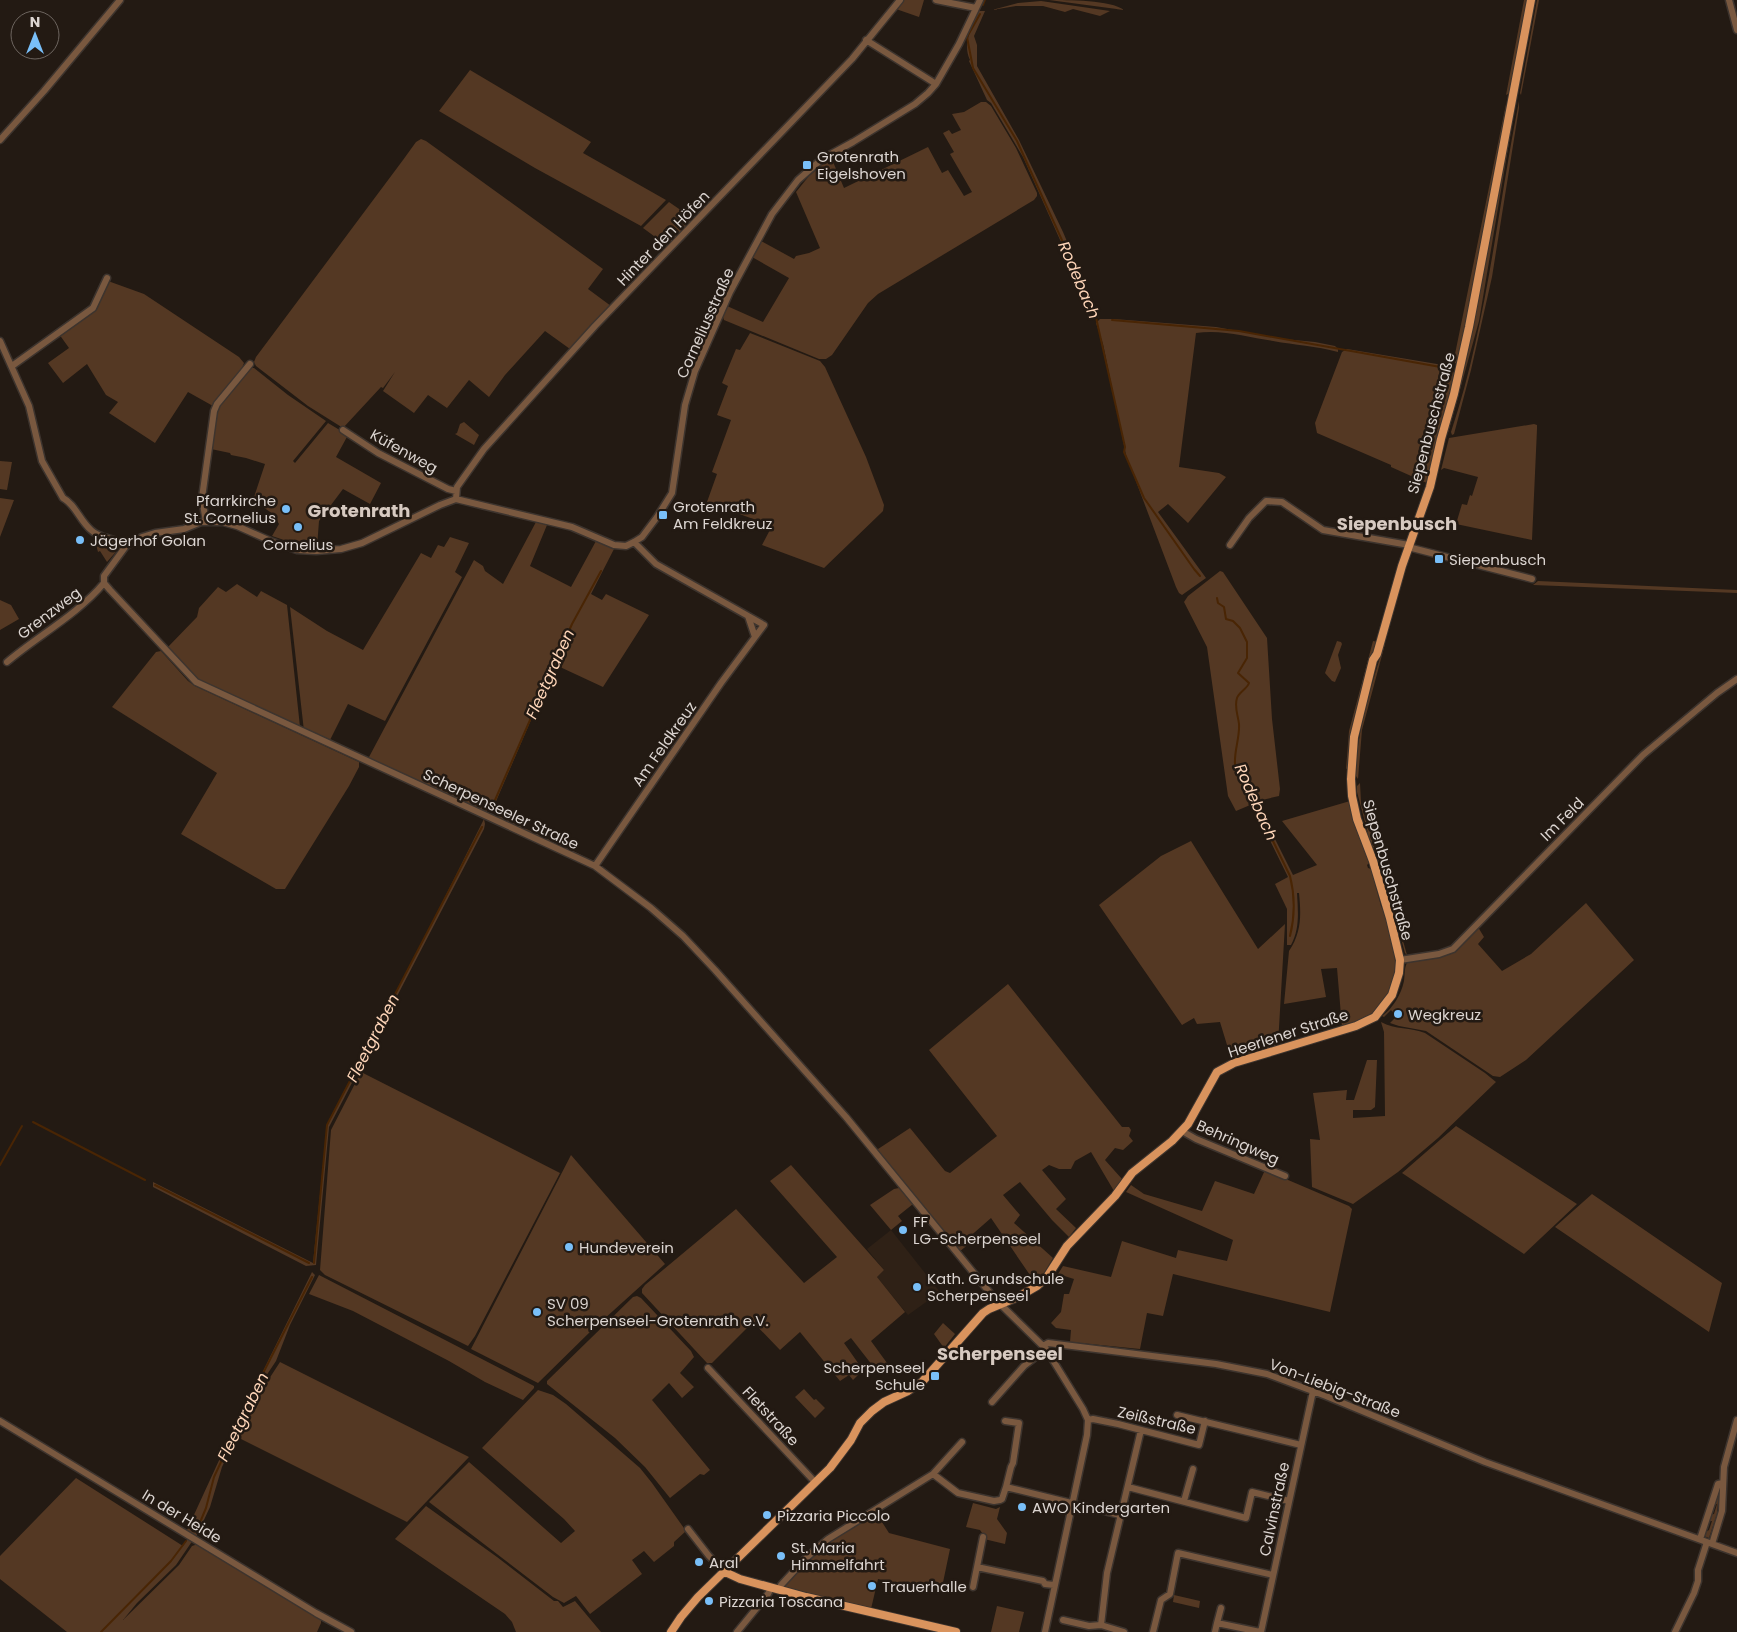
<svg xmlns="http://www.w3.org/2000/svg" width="1737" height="1632" font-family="Poppins,sans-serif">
<rect width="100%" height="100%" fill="#231a13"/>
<path fill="#2f2116" d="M891 1230 940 1292 908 1315 877 1277 884 1270 867 1249Z"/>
<path fill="#543823" d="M903 0H924L919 17 896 9Z
M1049 0C1068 0 1111 0 1124 10Z
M1524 0H1527L1510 93 1506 95Z
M1537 0H1539L1521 95 1520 93Z
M1041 1 1110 11 1100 16 1073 9 1065 12 1043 6H1016L992 10 1018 3Z
M979 11H985L974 36 977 45V66L1019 140 1063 232 1099 317 1097 318 1094 316 1023 157 991 103 987 100 969 61 970 60C962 44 972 26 979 11Z
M470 70 591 142 583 153 666 200 641 226 535 168 439 111Z
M1516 101 1479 321 1448 433 1447 432 1471 335 1515 102Z
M1519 101V108L1492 277 1471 370 1454 434 1452 435 1451 432C1487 324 1497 212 1519 101Z
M981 102H986L991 106 1016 148 1037 193V196L1034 200 878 294 868 303 832 355 826 359H819L724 320 723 317 727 306 763 322 789 278 752 257 761 241 794 259 796 256 809 253 820 248 796 192 809 176 831 157 844 188 928 147 942 173 948 170 964 196 972 192 950 154 954 152 943 133 949 130 952 134 961 130 952 114 964 112Z
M1506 104 1507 107 1485 232 1457 364 1455 363 1454 359Z
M421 139 426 141 603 269 588 289 611 306 570 349 545 331 505 375 489 397 469 380 447 408 428 395 414 413 383 391 395 372 383 388 381 387 343 428 308 406 256 366 254 362 256 357 403 160 416 142Z
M669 202 695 220 669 247 643 228Z
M108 281 144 294 239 357 244 363 241 371 213 406 188 392 155 443 109 413 118 402 106 395 87 364 63 383 48 363 69 348 59 334 96 307Z
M1100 319H1114L1216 327 1284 339 1315 342 1335 346 1338 349V352C1316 346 1295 345 1273 341 1248 337 1221 329 1196 333L1179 467 1219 473 1226 477 1188 523 1168 504 1158 512 1206 578 1182 595 1179 593 1176 587 1126 455 1103 344 1096 323Z
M750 333 820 361 825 367 866 457 884 505 883 511 880 514 824 568 762 545 772 526 707 502 717 474 712 472 731 420 717 415 728 386 722 383 736 349 740 350Z
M1347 349 1449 366 1453 371 1455 376 1429 484 1391 467V465L1317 433 1315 423 1342 352Z
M249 368H254L288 395 326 421 293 461 295 463 328 423 348 435 336 457 381 483 370 504 343 489 319 521 317 547 299 545 272 536 279 524 273 514 253 500 265 464 246 458 231 455 230 453 211 449 216 409Z
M464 422 479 435 474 445 455 434 457 433 460 424Z
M1534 424 1537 425V429L1532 540 1456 524 1462 504 1467 505 1470 495 1472 496 1478 477 1444 468 1441 470 1449 438Z
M0 461 12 462 7 490 0 489Z
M0 498 14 500 0 537Z
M536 522 547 525 530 566 571 587 596 541 614 549 591 594 602 600 606 594 649 615 603 687 560 667H555L553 669 494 806 492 809 485 812 369 760V757L474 560 483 566 485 571 503 584Z
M94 537 115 542 121 546 107 562 100 551 98 552Z
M450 537 469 543 455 572 462 577 385 721 348 704 329 742 304 731 290 607 327 631 363 650 421 553 431 558 438 545 444 547Z
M1220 571 1223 572 1267 638 1272 719 1280 789 1279 796 1262 800 1236 811 1228 796 1207 647 1184 602 1188 596Z
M1538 581 1737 590V593L1533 585Z
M237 584 257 597 261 591 287 605 300 727 201 683 167 648 197 617 199 608 218 587 226 592Z
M0 600 11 605 19 619 0 630Z
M1337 641 1341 642 1342 644 1338 655 1341 668 1335 682 1332 681 1325 673Z
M1373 641 1378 642 1371 657 1353 726 1348 768 1346 769 1349 731Z
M1384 644H1385L1362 730 1358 779 1356 776C1356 731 1371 688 1384 644Z
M161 651 188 681 195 686 359 762V767L349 786 285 889H276L181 834 217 773 112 707 156 652Z
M1360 783 1361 802 1366 820 1375 840 1407 955 1405 953 1385 881 1370 840 1400 942 1403 954H1402L1357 809 1355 786 1361 820 1368 833 1357 792V786Z
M1350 801 1364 843 1369 863 1367 865 1368 868 1371 869 1381 906C1387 916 1389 929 1392 939 1402 988 1390 1013 1342 1027L1337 968 1321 969 1326 997 1284 1004 1289 951C1302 932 1301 914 1299 893H1297C1298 911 1300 929 1291 945H1287V909L1275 884 1288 877 1253 806 1258 805 1293 875 1317 865 1282 821Z
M495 814 594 861 499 819Z
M484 819 485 824 484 829 329 1127 316 1265 306 1266 153 1187V1182L313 1263 327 1125 423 941Z
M1191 841 1258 949 1285 924 1278 1045 1231 1058 1220 1022 1197 1024 1194 1018 1182 1025 1099 905 1161 856Z
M1586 903 1634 960 1526 1060 1500 1077 1493 1076 1426 1031 1399 1026 1390 1023 1394 1019 1395 1015 1391 1010 1384 1017 1382 1016C1393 1008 1401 995 1404 981 1405 974 1404 967 1408 961L1451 954 1478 927 1484 937 1478 944 1502 971 1531 954Z
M1008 984 1122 1127H1129L1131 1130 1129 1136 1133 1141 1123 1150 1115 1148 1105 1160 1122 1179 1114 1191 1091 1152 1075 1161 1071 1169H1059L1049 1165 1042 1170 1066 1199 1056 1209 1076 1228 1069 1237 1052 1220 1020 1182 1003 1195 1020 1215 1014 1223 1053 1258 1043 1275 1034 1281 991 1218 967 1239 970 1243 959 1252 875 1151 910 1128 945 1171 950 1173 997 1136 929 1050Z
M1381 1022C1395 1030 1411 1027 1425 1033L1485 1073 1496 1082 1438 1138 1398 1172 1353 1204 1312 1187 1310 1139 1320 1140 1313 1093 1347 1090 1346 1100H1354L1367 1060H1377L1375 1107 1371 1110H1353V1118L1385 1116 1384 1032Z
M361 1072 560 1173 475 1336 468 1346 325 1275 320 1270 331 1130Z
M1456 1126 1577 1204 1524 1254 1402 1173Z
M571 1155 665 1264 593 1329 538 1383 471 1349Z
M791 1165 884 1270 877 1277 905 1312 871 1341 887 1363 876 1370 851 1338 844 1343 863 1370 853 1380 849 1375 840 1381 800 1332 780 1350 753 1322 712 1363H707L642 1293V1289L645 1285 736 1209 804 1283 837 1257 770 1181Z
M1265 1170 1349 1206 1352 1209 1330 1312 1173 1274 1163 1316 1147 1313 1140 1349 1070 1342 1071 1330 1056 1328 1051 1323 1061 1312 1064 1294H1069L1074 1279 1058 1274 1063 1266 1111 1277 1122 1241 1176 1258 1178 1250 1227 1261 1233 1240 1126 1192 1131 1185 1144 1194 1202 1211 1215 1181 1254 1194Z
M899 1188 913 1204 898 1216 902 1221 891 1230 870 1205 894 1189Z
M1592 1194 1722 1283 1709 1332 1555 1227Z
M312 1272 315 1275 290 1325 276 1361 264 1379 222 1467 210 1507 196 1537 187 1530 221 1456Z
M319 1275 534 1386V1388L523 1400 485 1382 449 1361 353 1311 309 1294Z
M637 1296 641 1298 691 1351 694 1357 680 1373 694 1387 682 1398 669 1383 652 1400 710 1470 704 1475 700 1474 670 1498 645 1467 615 1438 547 1384V1381L633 1297Z
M943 1323 955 1334 944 1348 934 1334Z
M280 1362 469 1457 407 1522 239 1438 267 1382Z
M804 1389 814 1400 816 1399 825 1408 815 1418 795 1397Z
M538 1390 553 1395 566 1404 640 1468 652 1483 686 1531 674 1542V1546L654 1562 644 1551 632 1560 642 1574 590 1614 576 1596 564 1603 553 1597 429 1502 469 1462 561 1543 575 1531 564 1519 482 1448Z
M76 1478 183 1546 189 1537 193 1540 176 1565 137 1603 123 1620 179 1565 192 1546 198 1544 321 1619V1623L317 1632H67L0 1579V1556Z
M1719 1491 1717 1514 1709 1538 1704 1536V1533L1709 1530 1712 1521H1708L1709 1515 1714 1514 1717 1504 1713 1505 1717 1492Z
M973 1503 996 1509 1000 1507 997 1519 1007 1533 1005 1544 984 1539 985 1537 980 1530 966 1527Z
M426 1506 497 1557 554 1601H558L563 1607 575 1601 601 1632H516L512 1622 505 1614 395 1539Z
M875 1511 889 1533 950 1549 941 1592 878 1579 871 1609 786 1588V1584L828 1542Z
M1174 1595 1200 1601 1199 1608 1173 1602Z
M997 1606 1024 1612 1019 1632H991Z"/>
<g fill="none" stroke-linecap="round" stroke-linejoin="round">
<path stroke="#492504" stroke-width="2" d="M983 5 985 0
M980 14 967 37 973 68 1017 141 1095 313 1125 447 1124 452 1144 498 1194 569 1200 576
M1112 320 1239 331 1446 368
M1217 598 1218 603 1224 607 1226 619 1233 621 1240 628 1247 642V658L1238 673 1249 683C1247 689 1239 692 1237 698 1234 707 1238 715 1239 724 1240 737 1234 751 1235 764 1237 779 1251 788 1254 802L1290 876C1295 896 1295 916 1290 936
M492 807 572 624 601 571
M33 1122 145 1180
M0 1165 22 1126
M155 1185 309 1263
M314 1263 327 1125 482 827
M193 1531 201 1520 206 1508 214 1477 256 1387 312 1277
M101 1632 171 1561 186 1541"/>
<defs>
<path id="minor" d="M936 0 976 8
M1729 0 1737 30
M866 40 936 84
M0 140 44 91 120 0
M0 341 29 406 42 461 63 498C75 504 80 521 91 530 101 540 116 537 126 546
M12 366 93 308 107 278
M343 430 378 453 448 489 456 491
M456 499 457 487 484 449 595 326 852 59 900 0
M206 522 202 498 214 411 217 404 250 364
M1230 545 1249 518 1266 501 1282 502 1323 530 1409 545
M1408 547 1532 579
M104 583 110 590 196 682 595 866 651 908 683 936 715 970 846 1117 995 1299 1046 1349 1083 1409 1088 1420 1087 1435 1045 1632
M104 583V576L126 546 142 537 155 533 184 529 201 522H223L237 526 273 542 297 550 316 551 341 549 362 543 440 505 456 499 572 527 614 545 626 546 634 542 642 537 657 517 672 493 685 405 695 371 730 292 772 214 798 180 822 159 853 142 915 104 928 93 936 84 959 44 980 0
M748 616 755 637
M7 662C39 635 77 615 104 583
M595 866 721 683 764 625 656 564 634 542
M1400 960 1439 954 1453 949 1643 755 1717 693 1737 679
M1182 1131 1196 1139 1285 1176
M1043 1346 1048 1343 1216 1364 1267 1374 1326 1396 1485 1462 1737 1553
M708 1368 815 1482
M992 1402 1024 1366 1046 1349
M1177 1415 1301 1445
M1088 1420 1093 1419 1118 1424 1199 1445 1205 1421
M0 1421 316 1613 351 1632
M1005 1421 1019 1423 1013 1463 1011 1467 1006 1487
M933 1474 958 1493 994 1501 1000 1500 1002 1499 1006 1487 1120 1515
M1128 1487 1246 1518 1252 1492 1289 1501
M1184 1501 1193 1469
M688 1529 709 1556 725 1572
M1700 1539 1718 1484 1723 1483
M1712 1544 1722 1511 1724 1467 1737 1420
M977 1567 1043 1581 1045 1584 1054 1585
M973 1587 983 1537
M779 1590 781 1585 806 1558 828 1539 933 1474 962 1442
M1063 1620 1089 1626 1101 1625 1124 1632
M1217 1623 1221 1608
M1101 1625 1107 1573 1141 1430
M737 1632 768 1594 771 1588
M1153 1632 1161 1600 1170 1594 1178 1553 1273 1575
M1215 1632 1217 1623 1260 1632
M1261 1632 1313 1391
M1675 1632 1694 1593 1698 1581V1570L1707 1542"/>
<path id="major" d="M725 1572 740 1579 806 1597 956 1632
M671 1632 681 1617 698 1597 830 1468 851 1440 860 1423 872 1411 884 1402 908 1391 922 1382 983 1313 989 1309 1018 1297 1037 1286 1047 1277 1067 1246 1115 1196 1132 1173 1172 1141 1188 1124 1217 1072 1234 1063 1356 1026 1375 1017 1392 995 1399 973 1400 960 1390 918 1373 861 1357 819 1352 796 1351 779 1354 737 1373 660 1377 654 1402 566 1430 487 1441 439 1454 394 1469 327 1531 0"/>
</defs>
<use href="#minor" stroke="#3d342e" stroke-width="9"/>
<use href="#major" stroke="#3d342e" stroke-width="10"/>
<use href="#minor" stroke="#79583f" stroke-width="6"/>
<use href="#major" stroke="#d9935d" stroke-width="8"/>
</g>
<g fill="#79bff8" stroke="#231a13" stroke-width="2">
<rect x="802" y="160" width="10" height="10" rx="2.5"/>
<circle cx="286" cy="509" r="5"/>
<rect x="658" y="510" width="10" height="10" rx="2.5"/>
<circle cx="298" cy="527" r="5"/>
<circle cx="80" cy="540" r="5"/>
<rect x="1434" y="554" width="10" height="10" rx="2.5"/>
<circle cx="1398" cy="1014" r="5"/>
<circle cx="903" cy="1230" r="5"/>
<circle cx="569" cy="1247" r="5"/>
<circle cx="917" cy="1287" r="5"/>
<circle cx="537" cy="1312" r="5"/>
<rect x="930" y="1371" width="10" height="10" rx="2.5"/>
<circle cx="1022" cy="1507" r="5"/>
<circle cx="767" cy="1515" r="5"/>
<circle cx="781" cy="1556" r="5"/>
<circle cx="699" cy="1562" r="5"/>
<circle cx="872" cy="1586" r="5"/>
<circle cx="709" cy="1601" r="5"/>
</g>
<g text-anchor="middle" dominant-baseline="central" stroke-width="5" stroke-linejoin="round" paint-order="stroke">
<g font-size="15" fill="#dcd5d1" stroke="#231a13" text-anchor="start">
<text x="817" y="156">Grotenrath<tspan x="817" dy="17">Eigelshoven</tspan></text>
<text x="276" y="500" text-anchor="end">Pfarrkirche<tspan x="276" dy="17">St. Cornelius</tspan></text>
<text x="673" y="506">Grotenrath<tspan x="673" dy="17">Am Feldkreuz</tspan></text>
<text x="90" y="540">Jägerhof Golan</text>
<text x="298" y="544" text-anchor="middle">Cornelius</text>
<text x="1449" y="559">Siepenbusch</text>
<text x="1408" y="1014">Wegkreuz</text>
<text x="913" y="1221">FF<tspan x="913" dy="17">LG-Scherpenseel</tspan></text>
<text x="579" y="1247">Hundeverein</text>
<text x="927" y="1278">Kath. Grundschule<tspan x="927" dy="17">Scherpenseel</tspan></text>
<text x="547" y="1303">SV 09<tspan x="547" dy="17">Scherpenseel-Grotenrath e.V.</tspan></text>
<text x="925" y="1367" text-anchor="end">Scherpenseel<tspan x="925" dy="17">Schule</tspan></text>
<text x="1032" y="1507">AWO Kindergarten</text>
<text x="777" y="1515">Pizzaria Piccolo</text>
<text x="791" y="1547">St. Maria<tspan x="791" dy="17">Himmelfahrt</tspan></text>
<text x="709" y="1562">Aral</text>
<text x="882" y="1586">Trauerhalle</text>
<text x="719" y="1601">Pizzaria Toscana</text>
</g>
<g font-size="15" fill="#dcd5d1" stroke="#231a13">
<text transform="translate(663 238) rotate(-46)">Hinter den Höfen</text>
<text transform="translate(705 323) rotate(-66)">Corneliusstraße</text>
<text transform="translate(1431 423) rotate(-75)">Siepenbuschstraße</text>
<text transform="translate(404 451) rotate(29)">Küfenweg</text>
<text transform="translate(49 613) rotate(-37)">Grenzweg</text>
<text transform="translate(664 744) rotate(-55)">Am Feldkreuz</text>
<text transform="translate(501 809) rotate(25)">Scherpenseeler Straße</text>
<text transform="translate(1562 819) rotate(-45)">Im Feld</text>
<text transform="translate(1388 870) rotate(74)">Siepenbuschstraße</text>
<text transform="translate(1288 1033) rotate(-18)">Heerlener Straße</text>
<text transform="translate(1238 1142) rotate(24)">Behringweg</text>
<text transform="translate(1335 1388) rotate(21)">Von-Liebig-Straße</text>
<text transform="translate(771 1416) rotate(47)">Fletstraße</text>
<text transform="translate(1157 1420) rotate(13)">Zeißstraße</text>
<text transform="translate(1274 1509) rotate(-78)">Calvinstraße</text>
<text transform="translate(182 1516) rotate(31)">In der Heide</text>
</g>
<g font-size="16" font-style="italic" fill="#fed5b8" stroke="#231a13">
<text transform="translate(1079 280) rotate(67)">Rodebach</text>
<text transform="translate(550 674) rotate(-66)">Fleetgraben</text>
<text transform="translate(1256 802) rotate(66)">Rodebach</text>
<text transform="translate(373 1038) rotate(-63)">Fleetgraben</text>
<text transform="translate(243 1417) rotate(-64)">Fleetgraben</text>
</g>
<g font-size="18" font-weight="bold" fill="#d7cac1" stroke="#231a13">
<text x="359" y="510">Grotenrath</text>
<text x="1397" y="523">Siepenbusch</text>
<text x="1000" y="1353">Scherpenseel</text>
</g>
</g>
<g transform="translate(35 35)"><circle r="24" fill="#231a13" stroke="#6d655f"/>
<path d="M0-4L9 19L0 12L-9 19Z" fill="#79bff8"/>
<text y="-8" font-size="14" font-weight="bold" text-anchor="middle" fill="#dcd5d1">N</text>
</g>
</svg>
